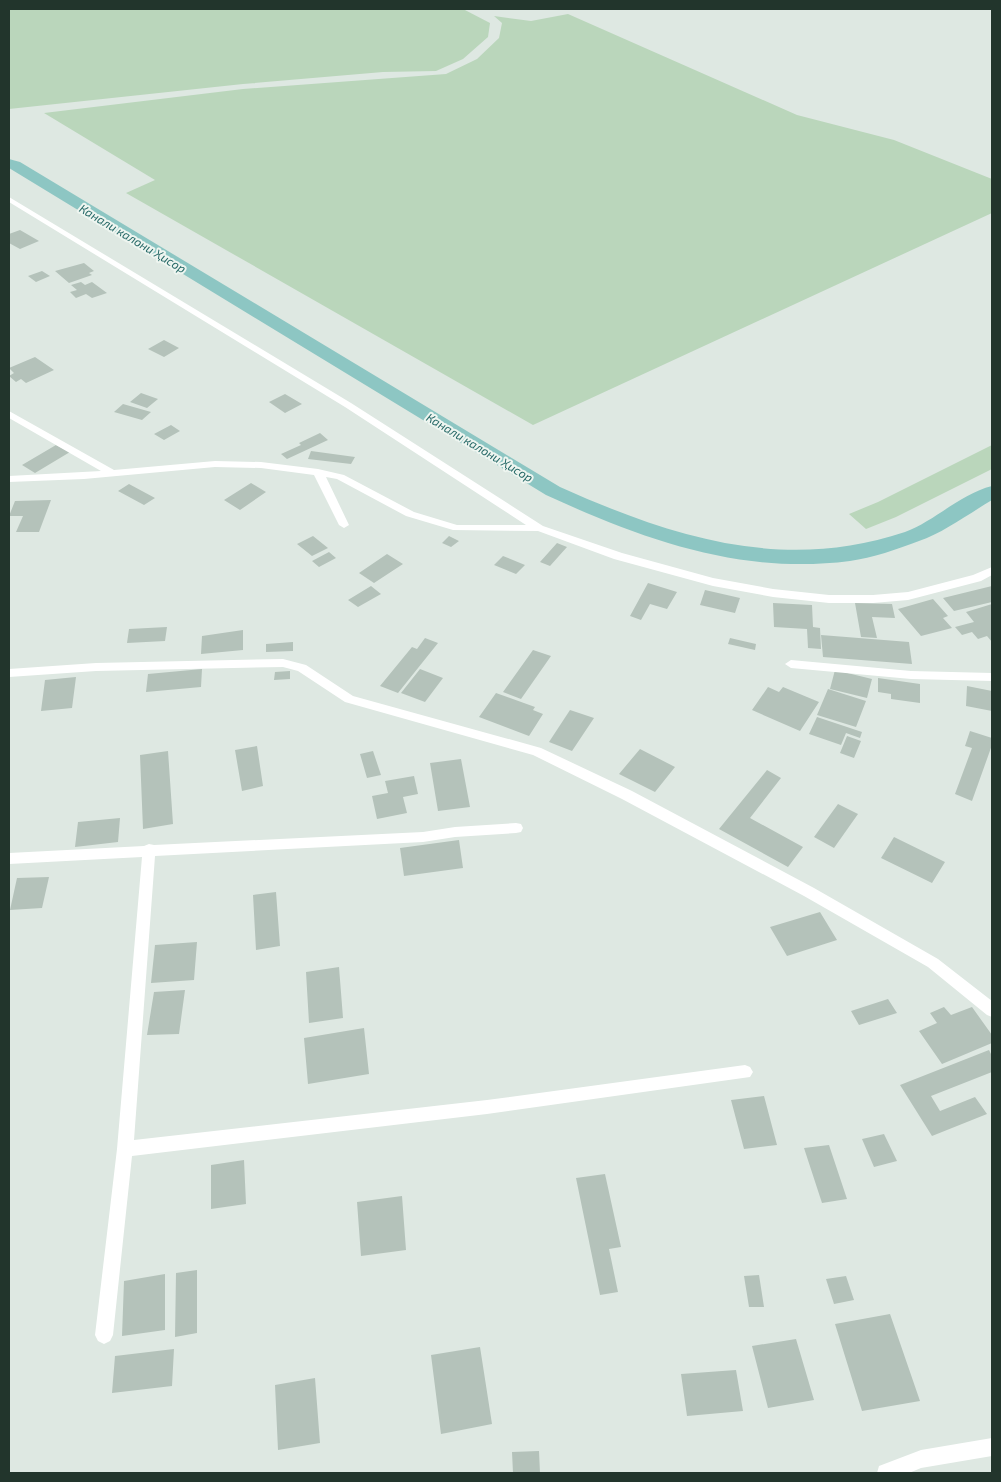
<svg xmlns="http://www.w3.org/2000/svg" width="1001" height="1482" font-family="'Exo 2',sans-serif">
<rect width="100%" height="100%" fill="#dee8e2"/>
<path fill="#bad6bb" d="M9 9H463L490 23 488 37 463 59 436 71 383 72 243 84 9 109Z
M568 14 797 115 894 140 992 179V213L533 425 126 193 155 180 44 113 243 89 446 74 477 59 499 38 502 23 494 16 531 21Z
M992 445V469L896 517 866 529 849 514 878 502Z"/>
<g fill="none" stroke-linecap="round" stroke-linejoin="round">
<path fill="#8dc6c3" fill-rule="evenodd" d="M9 159 20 162 560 487C672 537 783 573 905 532 935 521 960 494 992 486V500C970 513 943 533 919 541 898 549 872 558 850 561 741 575 644 540 546 495L9 168Z"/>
</g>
<path fill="#b4c2ba" d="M20 230 39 241 20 249 9 243V234Z
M84 263 94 271 89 273 92 275 69 283 55 271Z
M42 271 50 276 36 282 28 276Z
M81 282 85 285 92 282 107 293 92 298 86 294 76 298 70 292 77 290 71 285Z
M164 340 179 348 164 357 148 349Z
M35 357 54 370 26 383 21 379 16 382 9 376 14 373 9 368Z
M141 393 158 399 147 408 130 402Z
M285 394 302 404 285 413 269 402Z
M123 404 151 412 142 420 114 412Z
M171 425 180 431 164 440 154 434Z
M320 433 328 440 287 459 281 454 301 445 299 443Z
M56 445 70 452 35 473 22 465Z
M311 451 355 457 351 464 308 459Z
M251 483 266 492 240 510 224 500Z
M129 484 155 498 144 505 118 491Z
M51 500 39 532H16L23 516H9L15 501Z
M313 536 328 548 312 556 297 544Z
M449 536 459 541 451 547 442 543Z
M557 543 567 547 550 566 540 562Z
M329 552 336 558 319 567 312 561Z
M387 554 403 564 374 583 359 573Z
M503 556 525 565 516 574 494 565Z
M648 583 677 592 667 609 650 604 641 620 630 616Z
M371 586 381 594 358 607 348 600Z
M992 586V602L954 611 943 598Z
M705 590 740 598 735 613 700 605Z
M933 599 948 616 943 618 952 628 921 636 898 609Z
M773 603 812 605 813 627 820 628 821 649 808 648 807 629 774 627Z
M855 603 892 604 895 618 872 617 877 638 861 637Z
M992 604V642L987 636 978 639 972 632 962 635 955 627 974 622 966 612Z
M167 627 165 641 127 643 129 629Z
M243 630V650L201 654 202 636Z
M821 635 909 642 912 664 823 657Z
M425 638 438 643 398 693 380 686 412 647 417 649Z
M730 638 756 644 755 650 728 644Z
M293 642V651L266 652V644Z
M533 650 551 656 521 699 503 692Z
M202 669 201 687 146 692 148 674Z
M420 669 443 678 425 702 401 693Z
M835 670 872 679 867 698 830 689Z
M290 671V679L274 680 275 672Z
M76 677 72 708 41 711 45 680Z
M878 678 920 684V703L891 699V694L878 692Z
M967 686 992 691V711L966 706Z
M768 687 779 692 783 687 819 702 800 731 752 710Z
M828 689 866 701 856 727 817 715Z
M496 693 535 707 533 710 543 714 529 736 479 717Z
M570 710 594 718 572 751 549 742Z
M817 717 862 732 860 738 846 733 841 745 809 734Z
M970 731 992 738V745L972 801 955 794 972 748 965 746Z
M847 736 861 741 854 758 840 753Z
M257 746 263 786 242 791 235 750Z
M640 749 675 767 655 792 619 774Z
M168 751 173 824 143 829 140 755Z
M373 751 381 775 367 778 360 754Z
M461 759 470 807 438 811 430 763Z
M767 770 781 778 750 818 803 847 788 867 719 829Z
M414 776 418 794 403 797 407 813 377 819 372 796 388 793 385 781Z
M838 804 858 814 834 848 814 837Z
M120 818 118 842 75 847 78 822Z
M894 837 945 862 932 883 881 858Z
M459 840 463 868 404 876 400 848Z
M49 877 42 908 10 910 17 878Z
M276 892 280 946 256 950 253 895Z
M820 912 837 940 787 956 770 927Z
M197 942 194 980 151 983 155 945Z
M339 967 343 1018 309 1023 306 972Z
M185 990 179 1034 147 1035 154 992Z
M888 999 897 1013 859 1025 851 1011Z
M944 1007 951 1015 972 1007 992 1035V1043L942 1064 919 1031 937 1023 930 1013Z
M364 1028 369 1074 308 1084 304 1038Z
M989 1050 992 1056V1072L931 1096 940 1111 975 1097 987 1114 932 1136 900 1085Z
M764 1096 777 1145 744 1149 731 1100Z
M884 1134 897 1161 874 1167 862 1139Z
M829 1145 847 1199 822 1203 804 1148Z
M244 1160 246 1204 211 1209V1165Z
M605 1174 621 1247 609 1249 618 1292 600 1295 576 1178Z
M402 1196 406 1250 361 1256 357 1202Z
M197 1270V1333L175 1337 176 1273Z
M165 1274V1330L122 1336 124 1281Z
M759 1275 764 1307H749L744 1276Z
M846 1276 854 1300 834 1304 826 1279Z
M890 1314 920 1401 862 1411 835 1324Z
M796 1339 814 1400 768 1408 752 1346Z
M480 1347 492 1424 441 1434 431 1355Z
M174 1349 172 1386 112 1393 115 1356Z
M736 1370 743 1411 687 1416 681 1374Z
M315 1378 320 1443 278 1450 275 1385Z
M539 1451 540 1473H513L512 1452Z"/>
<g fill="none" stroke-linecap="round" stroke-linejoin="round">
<path fill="#fff" fill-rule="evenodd" d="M9 197 351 403 543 526 622 553 713 578 773 589 829 595H873L908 592 973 575 992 567V575L981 581 908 600 873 603H829L773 597 713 586 614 559 538 531 453 530 406 516 337 479 326 477 349 525 344 528 339 525 314 475 261 468 215 467 84 479 9 482V476L101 471 9 418V411L114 470 215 461 261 462 318 469 344 475 414 512 457 525H526L345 407 9 202Z
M283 659 306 665 353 696 541 748 632 791 814 888 938 959 992 1001V1017L987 1015 928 967 804 896 622 799 533 755 345 702 298 671 283 667 96 671 9 677V669L96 663Z
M791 660 911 671 992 673V681L911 679 791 668 785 664Z
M516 823 521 824 523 828 521 832 516 833 455 837 423 842 155 856 134 1140 487 1100 745 1065 750 1067 753 1072 750 1077 487 1114 132 1156 113 1335 110 1341 104 1344 98 1341 95 1335 117 1149 142 857 9 864V853L144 846 149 844 154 845 423 832 455 827Z
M992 1438V1456L921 1468 909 1473H877L879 1466 921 1450Z"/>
</g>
<g text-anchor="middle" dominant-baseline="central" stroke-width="4" stroke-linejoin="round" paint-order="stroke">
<g font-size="12" font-style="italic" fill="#256866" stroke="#eef5f0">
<text transform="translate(133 238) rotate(31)">Канали калони Ҳисор</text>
<text transform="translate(480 447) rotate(31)">Канали калони Ҳисор</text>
</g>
</g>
<rect width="1001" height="1482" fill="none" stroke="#22352c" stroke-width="20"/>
</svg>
